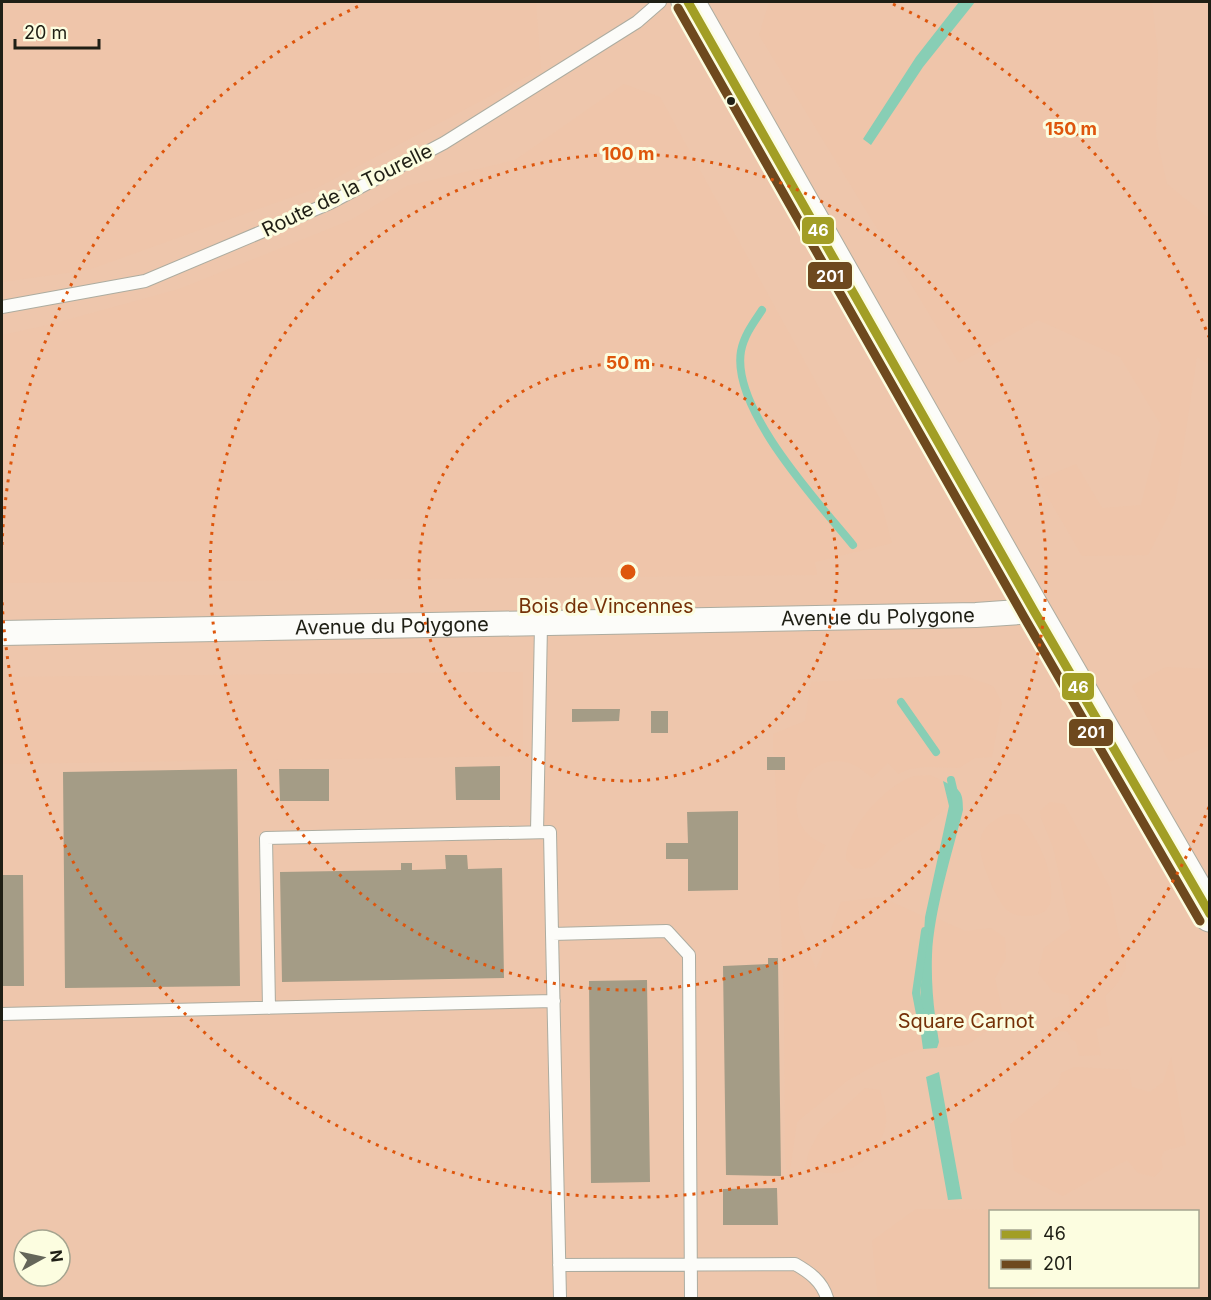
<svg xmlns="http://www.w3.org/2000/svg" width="1211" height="1300" font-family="Inter,sans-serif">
<rect width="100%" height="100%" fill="#e8e9d9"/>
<path fill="#eec6ac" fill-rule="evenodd" d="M2 2H1209V1298H2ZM990 1212H1198V1286H990ZM24 1240H60V1276H24Z"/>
<path fill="#efc5aa" d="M2 2H536L541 69 317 188 88 270 2 282Z
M769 2H1152L1158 54 1156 136 1167 184 1209 218 1210 365 1197 357 1175 503 1148 555 1082 556 1038 480 1076 464 1102 508 1141 505 1161 425 1120 357 1038 320 959 363 759 35Z
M624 84 660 97 880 499 892 543 815 562 817 575 2 583V335L48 325 179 289 351 220 407 186 515 160Z
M1166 667 1210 669 1209 746 1169 762 1132 686Z
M523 672V756L2 764V677Z
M962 675 993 686 1002 703 992 757 975 758 959 768 925 767 909 769 898 774 888 763 872 778C865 773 858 765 849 763 801 747 771 826 826 845L797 897 800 925 816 970 841 902 881 897 925 917H934L965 931 991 928 1005 938 1006 958 995 978 1004 1019 967 1045 916 1050 877 1064 847 1081 797 1122 788 1185 785 1154 784 1002 775 770H785V757L773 754V734L805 721 811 682Z
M930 775 943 781 949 806 927 824 895 845 871 867 863 869 854 868 846 860C846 829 883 788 911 777 917 775 924 776 930 775Z
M1050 802 1064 804 1110 888 1118 933 1125 952 1126 968 1117 984 1105 996 1110 1025 1096 1029 1101 1055 1079 1056 1076 1042 1072 1040 1067 1031 1052 1032 1050 1024 1052 1019 1071 1013 1068 995 1053 992 1038 973 1044 948 1071 928 1053 847 1041 818 1040 811Z
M1007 814H1018C1034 832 1051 864 1051 888 1051 895 1052 905 1046 910 1037 918 1015 918 1007 910 996 899 978 858 980 842 982 827 994 819 1007 814Z
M1171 1057 1186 1145 1164 1151 1161 1158 1163 1168 1154 1177 1138 1173 1127 1160 1063 1196 1014 1171 1010 1124 1058 1085 1061 1073 1075 1067 1129 1070 1132 1087 1150 1092 1163 1082Z
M865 1088 880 1090C883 1101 887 1111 886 1122 884 1145 860 1169 838 1173 827 1174 816 1171 805 1169L809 1151 821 1129Z
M916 1209 1079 1211 990 1212V1286L1049 1287 1025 1298H878L872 1241Z"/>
<path fill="#88ceb5" d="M959 2H975L923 67 871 145 863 139 916 57Z
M943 781C960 790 963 790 963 810 952 854 934 910 932 955 931 985 934 1013 939 1042L937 1048 923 1049 919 1019 925 917 949 806Z
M939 1072 962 1199 948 1200 926 1077Z"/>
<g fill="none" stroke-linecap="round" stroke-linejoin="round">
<path stroke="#88ceb5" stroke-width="8" d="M762 310C754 322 744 335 741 351 731 409 817 501 853 545
M901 702 936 752
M951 780 955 797
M921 1019 916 993 925 931"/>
</g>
<path fill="#a49c86" d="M572 709H620L619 721 572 722Z
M651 711H668V733H651Z
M767 757H785V770H767Z
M500 766V800H456L455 767Z
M237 769 240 986 65 988 63 772Z
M279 769H329V801H280Z
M738 811V890L688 891V859H666V843H688L687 812Z
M445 855H467L468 869 502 868 504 978 282 982 280 872 401 870V863H412V870L446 869Z
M2 875H23L24 986H2Z
M768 958H778L781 1176 726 1175 723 966 768 964Z
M647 980 650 1182 591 1183 589 981Z
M777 1188 778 1225H723V1189Z"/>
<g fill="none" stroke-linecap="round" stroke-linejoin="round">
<defs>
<path id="lane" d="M2 307 145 281 330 203 444 143 637 22 660 2
M537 832 541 625
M269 1008 266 838 550 832 552 934
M2 1014 554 1001
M559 1265 795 1264C809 1272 822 1281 827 1298
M560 1298 552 934 667 931 689 955 691 1298"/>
<g id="street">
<path id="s1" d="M2 633 976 615 1034 611"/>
</g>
<path id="secondary" d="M688 2 1034 611 1210 915"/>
</defs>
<use href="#lane" stroke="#acaca0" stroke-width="14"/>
<use href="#street" stroke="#acaca0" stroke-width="26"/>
<use href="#secondary" stroke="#acaca0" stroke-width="35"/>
<use href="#lane" stroke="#fcfcf9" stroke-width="12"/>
<use href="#street" stroke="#fcfcf9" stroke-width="24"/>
<use href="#secondary" stroke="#fcfcf9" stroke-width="33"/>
<defs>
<path id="bus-1" d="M688 2 1034 611 1210 914"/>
<path id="bus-2" d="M678 8 1024 617 1200 921"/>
</defs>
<use href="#bus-1" stroke="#fcfde0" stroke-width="14"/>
<use href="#bus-2" stroke="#fcfde0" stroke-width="14"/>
<use href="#bus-1" stroke="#a29e25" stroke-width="9"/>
<use href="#bus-2" stroke="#6e491e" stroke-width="9"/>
</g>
<g fill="none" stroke="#de560c" stroke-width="3" stroke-dasharray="3 6">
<circle cx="628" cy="572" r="209"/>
<circle cx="628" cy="572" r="418"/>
<path d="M1209 807A627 627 0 0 1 2 599M2 545A627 627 0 0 1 363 4M893 4A627 627 0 0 1 1209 337"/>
</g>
<circle fill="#1f1f15" stroke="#fcfde0" stroke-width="2" cx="731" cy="101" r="5"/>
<g text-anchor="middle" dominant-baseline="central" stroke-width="6" stroke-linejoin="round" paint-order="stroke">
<g font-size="20" fill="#1f1f15" stroke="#fcfde0">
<text transform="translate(347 190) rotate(-26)">Route de la Tourelle</text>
<text stroke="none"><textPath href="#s1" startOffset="876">Avenue du Polygone</textPath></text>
<text stroke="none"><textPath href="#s1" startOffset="390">Avenue du Polygone</textPath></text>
</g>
<g font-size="20" fill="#753108" stroke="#fcfde0">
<text x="606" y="606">Bois de Vincennes</text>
<text x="966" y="1021">Square Carnot</text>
</g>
</g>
<circle cx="628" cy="572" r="9" fill="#de560c" stroke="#fcfde0" stroke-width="3"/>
<g font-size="18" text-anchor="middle" font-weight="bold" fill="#de560c" stroke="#fcfde0" stroke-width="6" stroke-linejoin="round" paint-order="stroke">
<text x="1071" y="135">150 m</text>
<text x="628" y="160">100 m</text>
<text x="628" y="369">50 m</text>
</g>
<g stroke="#fcfde0" stroke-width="2">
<rect x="801" y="216" width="34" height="29" rx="6" fill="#a29e25"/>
<rect x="807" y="261" width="46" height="29" rx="6" fill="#6e491e"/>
<rect x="1061" y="672" width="34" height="29" rx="6" fill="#a29e25"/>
<rect x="1068" y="718" width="46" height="29" rx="6" fill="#6e491e"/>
</g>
<g font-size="16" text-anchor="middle" font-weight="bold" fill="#fff">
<text x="818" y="236">46</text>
<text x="830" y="282">201</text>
<text x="1078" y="693">46</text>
<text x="1091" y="738">201</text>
</g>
<rect width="1211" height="1300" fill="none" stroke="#1f1f15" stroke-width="6"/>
<rect x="989" y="1210" width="210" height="78" fill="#fcfde0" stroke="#a4a48f" stroke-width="1.5"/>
<rect x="1001" y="1230" width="30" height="9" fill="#a29e25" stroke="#a4a48f" stroke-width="1.5"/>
<text x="1043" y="1240" font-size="18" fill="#1f1f15">46</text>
<rect x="1001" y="1260" width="30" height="9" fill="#6e491e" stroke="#a4a48f" stroke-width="1.5"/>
<text x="1043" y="1270" font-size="18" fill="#1f1f15">201</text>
<g transform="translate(42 1258) rotate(82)"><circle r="28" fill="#fcfde0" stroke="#a4a48f" stroke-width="1.5"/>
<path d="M0-4.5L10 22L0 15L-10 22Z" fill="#65665a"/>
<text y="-9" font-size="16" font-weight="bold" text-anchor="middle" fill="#1f1f15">N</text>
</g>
<path d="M15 39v9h84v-9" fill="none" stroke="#1f1f15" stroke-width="3"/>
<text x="24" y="39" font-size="18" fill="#1f1f15" stroke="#fcfde0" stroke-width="4.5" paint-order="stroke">20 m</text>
</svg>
